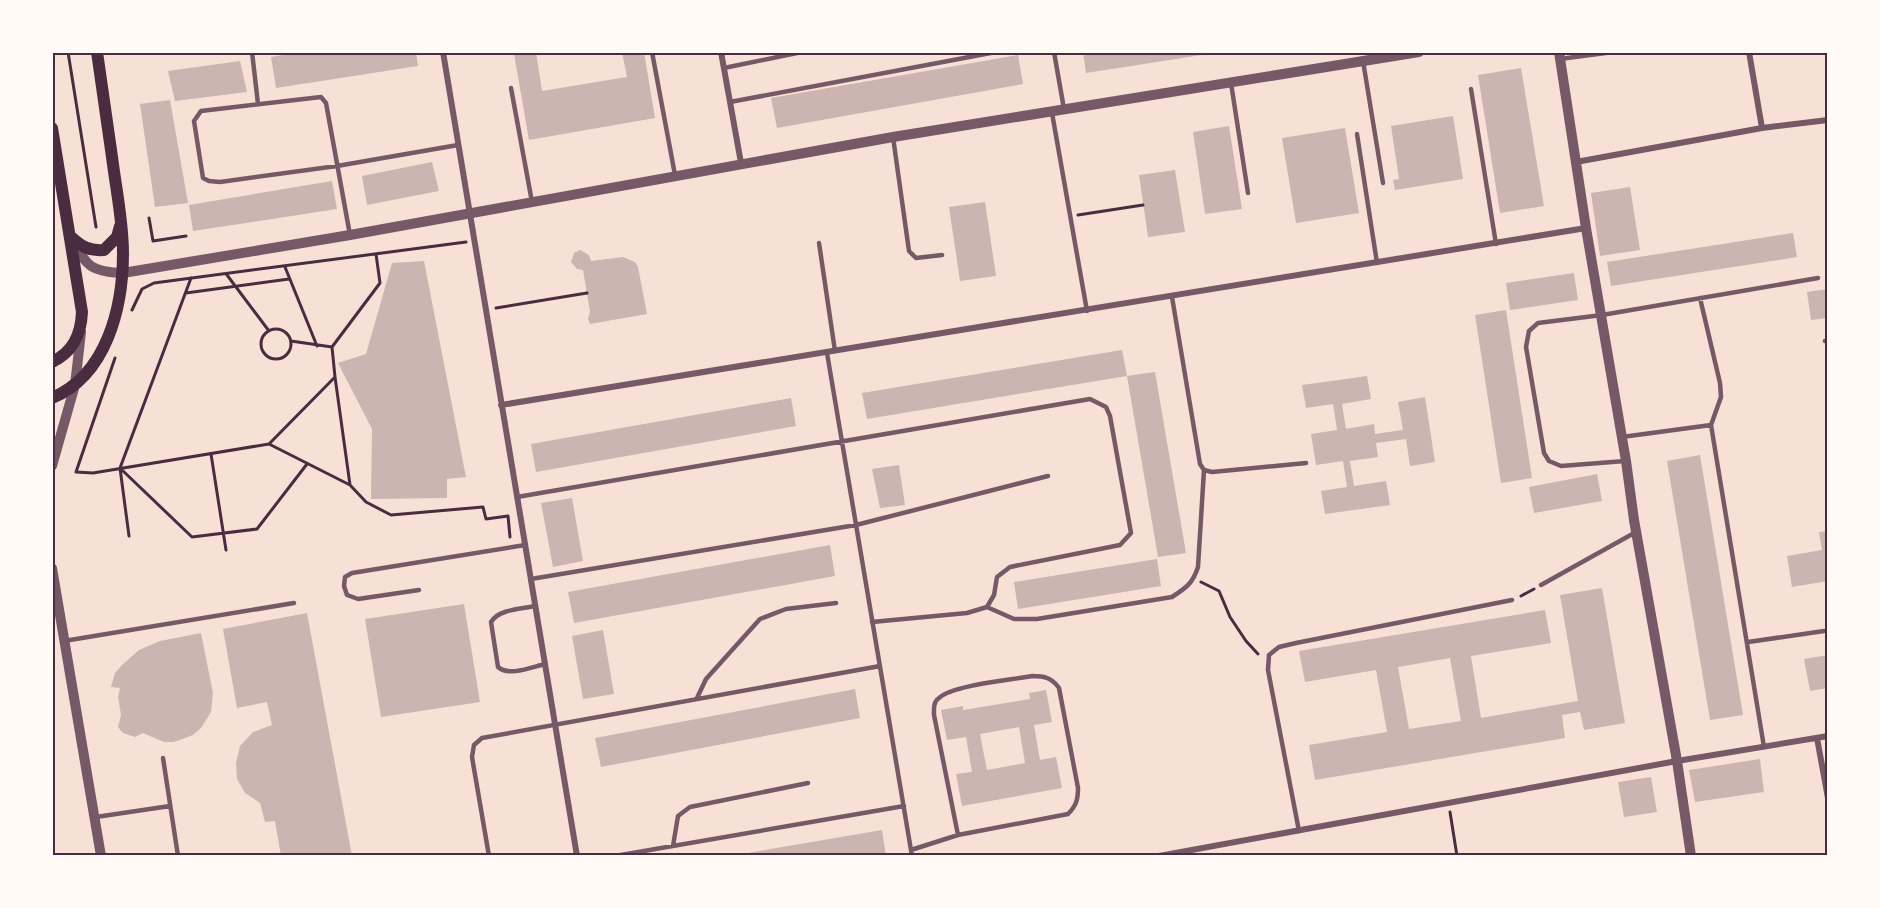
<svg xmlns="http://www.w3.org/2000/svg" width="1880" height="908" font-family="Mulish,sans-serif">
<rect width="100%" height="100%" fill="#f7e1d7"/>
<path fill="#ccb4b1" fill-rule="evenodd" d="M300 52H416L418 66 276 88 271 57Z
M522 52H536L542 91 627 77 622 52H644L655 118 529 140 514 54Z
M1083 52H1208V54L1086 73Z
M1018 55 1023 84 777 128 771 98Z
M240 61 247 92 175 101 168 71Z
M1521 68 1544 206 1500 213 1478 75Z
M170 100 188 203 155 207 140 104Z
M1453 116 1463 179 1395 190 1393 180 1399 179 1391 126Z
M1229 126 1242 209 1205 214 1193 132Z
M1345 128 1359 213 1296 223 1282 138Z
M432 162 439 191 367 205 362 176Z
M1175 170 1185 232 1148 237 1139 175Z
M332 181 337 209 193 231 189 205Z
M1630 187 1640 250 1600 256 1591 193Z
M985 202 996 276 960 281 949 207Z
M1793 233 1797 257 1611 286 1607 262Z
M580 250 589 255 591 261 623 257 635 262 638 267 647 314 590 324 588 319 590 312 583 270 577 269 571 262 574 253Z
M424 261 466 477 447 479V498L371 499 372 429 338 363 366 354 392 263Z
M1574 273 1578 300 1510 310 1506 283Z
M1828 289V318L1811 320 1807 292Z
M1506 310 1532 478 1501 483 1475 315Z
M1122 350 1127 376 867 419 862 393Z
M1155 372 1186 553 1158 557 1127 376Z
M1367 376 1371 399 1342 404 1346 429 1374 424 1375 434 1403 430 1398 402 1425 397 1435 462 1410 466 1406 439 1376 443 1378 457 1350 461 1354 486 1386 481 1390 505 1325 514 1321 491 1347 487 1343 461 1316 465 1311 434 1337 430 1333 404 1306 408 1302 385Z
M791 398 796 426 536 472 531 444Z
M1700 455 1743 715 1710 720 1667 461Z
M899 465 905 505 880 508 872 469Z
M1597 474 1602 501 1534 513 1529 487Z
M572 498 583 561 553 567 541 503Z
M1828 531V581L1792 587 1787 556 1822 550 1819 532Z
M830 545 835 576 574 623 568 592Z
M1157 559 1161 586 1018 609 1014 582Z
M1602 588 1625 723 1584 730 1580 712 1562 715 1565 738 1315 780 1309 745 1387 732 1376 670 1305 682 1299 651 1545 610 1551 643 1471 656 1481 718 1578 701 1560 595ZM1450 658 1461 721 1409 729 1398 667Z
M464 604 480 702 381 717 365 619Z
M307 613 352 856H281L275 821 265 822 260 803 245 793 237 779 236 763 240 746 253 732 272 725 267 702 237 708 223 629Z
M603 630 614 694 583 699 572 636Z
M201 633 213 693 211 712 201 728 193 735 174 742H164L143 733 135 737 123 733 118 727 121 715 118 697 120 688 111 687 115 673 122 665 139 650 160 641Z
M1828 655V688L1810 691 1804 659Z
M855 689 860 718 601 767 595 738Z
M1046 690 1052 722 1034 725 1040 760 1056 757 1062 788 962 806 956 774 972 772 966 737 947 740 941 710 963 706V710L1030 699 1029 693ZM1019 727 1025 763 987 770 980 734Z
M1760 759 1764 792 1695 802 1689 770Z
M1651 777 1657 812 1624 817 1618 782Z
M882 830 886 856H742V854Z"/>
<g fill="none" stroke-linecap="round" stroke-linejoin="round">
<path stroke="#4a2c40" stroke-width="3" d="M68 52 96 227
M1078 215 1143 205
M149 218 153 241 186 236
M285 267 317 346
M227 275 269 331
M186 293 289 279
M496 308 587 293
M132 310 142 289 154 283 466 242
M261 344a15 15 0 1 1 30 0a15 15 0 1 1-30 0Z
M291 341 332 347
M115 358 76 472 93 473 269 444 350 485 335 377 269 444
M335 377 332 347 380 283 376 254
M211 454 226 550
M122 470 192 537 257 529 307 464
M350 485 366 502 391 515 483 507 486 519 508 516 510 537
M129 536 120 468 191 278
M1201 582 1219 591 1230 617 1246 641 1258 654
M1521 596 1534 589
M1450 812 1457 856"/>
<path stroke="#755966" stroke-width="4.5" d="M252 52 258 104
M652 52 675 175
M1054 52 1064 109
M1560 59 1613 52
M1363 61 1383 183
M724 68 802 52
M1231 83 1248 193
M511 88 532 202
M1471 89 1496 244
M730 102 996 52
M1052 113 1087 311
M1357 134 1377 263
M893 137 909 251 916 258 942 255
M350 235 326 103 321 97 201 111 194 121 203 178 209 181 220 182 337 166 458 145
M819 243 835 351
M1172 297 1200 464 1204 470 1212 472 1306 463
M1700 298 1720 383 1721 397 1711 425 1764 747
M1825 341 1828 340
M827 353 912 856
M1622 437 1711 425
M1625 461 1561 466 1549 461 1544 453 1526 347 1529 331 1538 323 1602 315 1818 278
M517 497 1090 399 1106 407 1110 416 1131 533 1120 545 1010 567 997 577 994 595 987 607 967 613 872 622
M531 579 856 525 1048 476
M1541 585 1636 532
M419 590 358 599 347 595 344 586 345 577 352 573 525 545
M535 606C521 609 499 609 491 622L498 667C509 677 532 667 545 664
M987 607 1014 619H1037L1172 597C1186 588 1193 583 1198 567L1204 470
M64 641 294 603
M1748 642 1824 631
M697 698 706 679 760 619 786 609 836 603
M163 758 178 856
M96 817 170 806
M1299 831 1268 670 1269 655 1279 647 1296 643 1512 600
M673 846 678 816 690 807 808 783
M911 850 958 835 1068 814C1076 806 1078 800 1078 788L1059 688C1052 678 1045 676 1032 676 1011 680 953 685 939 698 933 702 934 709 934 715L958 835
M489 856 472 757 474 745 482 738 880 666
M615 856 904 806"/>
<path stroke="#755966" stroke-width="6" d="M443 52 577 856
M721 52 741 163
M1749 52 1762 128
M1576 162 1762 128 1828 120
M501 405 1586 228
M1817 738 1828 798
M1159 856 1677 761 1828 736"/>
<path stroke="#755966" stroke-width="10" d="M1559 52 1586 228 1626 461 1634 520 1677 761 1691 856
M72 239C86 266 91 272 123 273L350 235 893 137 1419 52
M52 466 75 385 81 332
M52 568 101 856"/>
<path stroke="#4a2c40" stroke-width="12" d="M52 128 82 312C81 335 73 352 52 362
M71 237C82 247 89 251 104 250L117 237 120 226
M52 398C107 375 123 307 123 253 123 221 116 189 112 157 107 122 102 87 97 52"/>
</g>
<rect width="1880" height="908" fill="none" stroke="#fffaf5" stroke-width="108"/>
<rect x="54" y="54" width="1772" height="800" fill="none" stroke="#4a2c40" stroke-width="2"/>
</svg>
